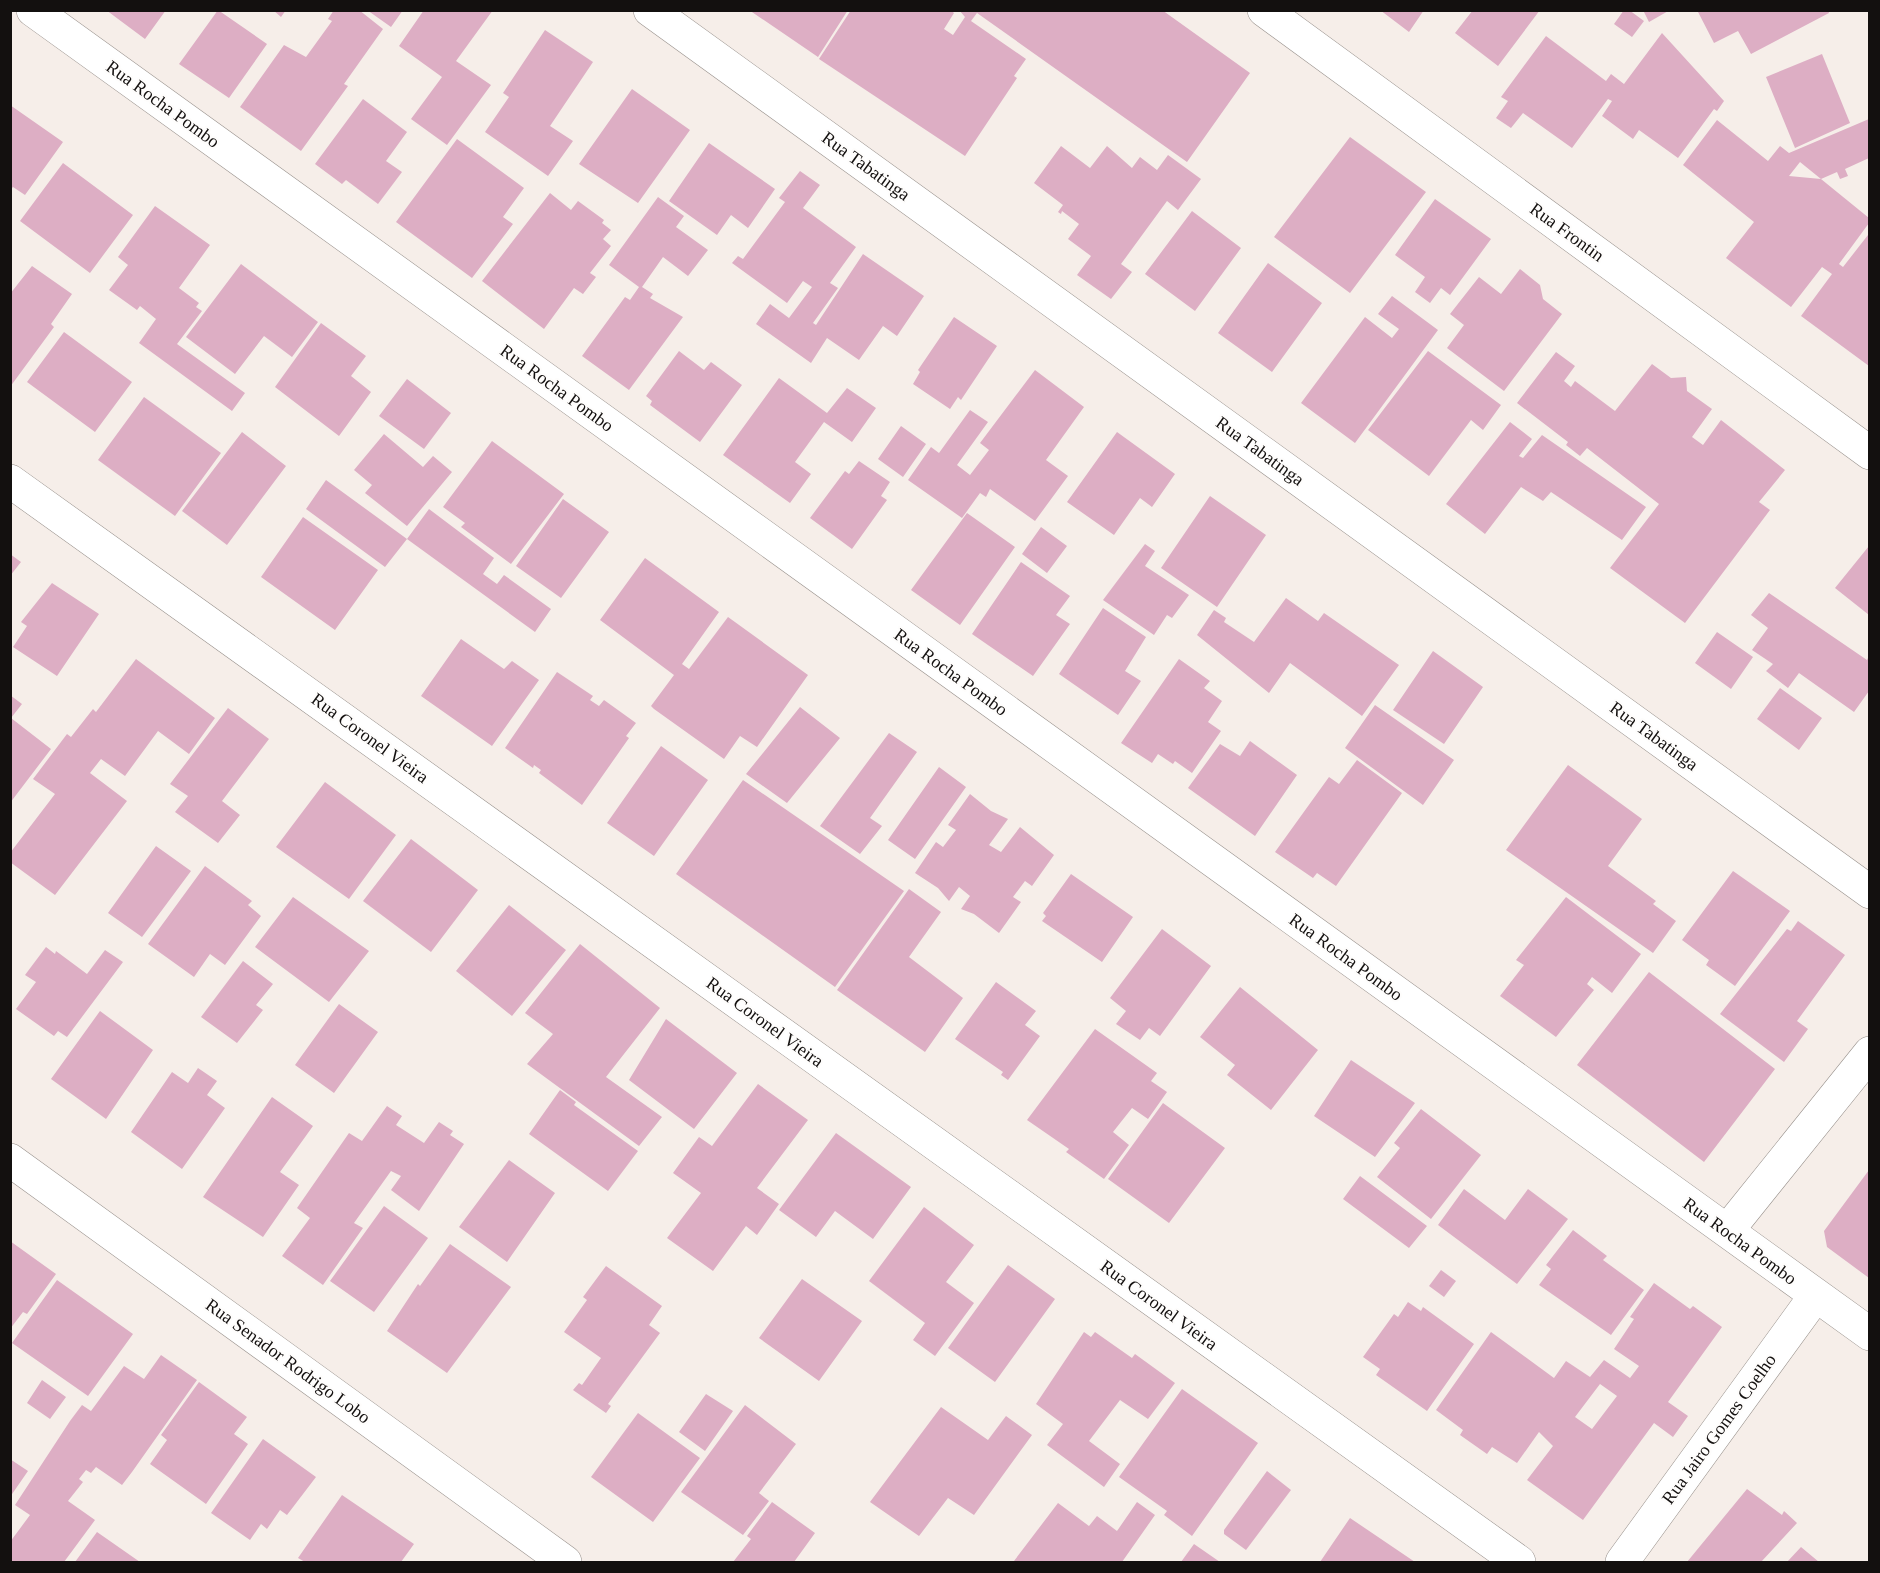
<svg xmlns="http://www.w3.org/2000/svg" width="1880" height="1573" font-family="'Times New Roman',serif">
<rect width="100%" height="100%" fill="#f6eee9"/>
<path fill="#ddaec4" fill-rule="evenodd" d="M106 10H166L145 39Z
M218 10 267 44 229 98 179 64Z
M273 10H286L281 17Z
M334 10H359L383 29 344 84 348 86 301 151 240 107 284 45 306 57 332 21 328 19Z
M367 10H403L391 27Z
M424 10H493L456 61 491 85 447 145 411 119 442 77 399 46Z
M749 10H848L818 57Z
M851 10H951L954 13 944 29 953 35 965 17 959 10H1162L1250 73 1187 162 977 13 971 21 1026 59 1014 76 1017 78 965 156 819 59Z
M1380 10H1424L1409 32Z
M1473 10H1540L1498 66 1455 33Z
M1624 10H1629L1644 21 1632 37 1614 24Z
M1643 10H1670L1649 22Z
M1697 10H1828L1829 13 1751 54 1738 31 1714 43Z
M545 30 593 62 550 126 573 141 548 176 485 132 509 97 503 93Z
M1662 33 1724 101 1717 111 1714 109 1678 158 1639 130 1633 139 1602 116 1612 101 1608 99 1572 148 1523 113 1511 128 1496 118 1508 101 1501 97 1546 36 1606 81 1611 74 1624 84Z
M1822 54 1850 123 1795 148 1766 77Z
M632 89 690 130 638 203 579 164Z
M363 99 407 132 386 161 402 172 378 204 346 180 342 184 315 164Z
M10 105 63 142 25 195 13 187 10 190Z
M1869 119V158L1845 169 1848 176 1840 179 1837 172 1821 179 1800 162 1789 176 1821 179 1869 218V223L1839 264 1843 267 1868 235 1869 236V366L1801 316 1832 274 1822 267 1791 307 1726 258 1754 222 1683 165 1717 120 1768 161 1780 146 1789 153Z
M1350 137 1426 192 1350 293 1274 237Z
M457 139 524 188 503 217 513 224 472 278 396 222Z
M709 143 775 189 748 228 731 215 717 235 669 201Z
M1061 146 1090 168 1107 146 1132 168 1140 157 1157 170 1168 155 1201 179 1178 210 1167 201 1121 264 1132 272 1111 299 1077 275 1091 256 1068 239 1079 224 1062 211 1061 214 1058 212 1063 205 1034 183Z
M63 163 133 215 90 273 20 221Z
M800 171 820 185 803 208 856 247 830 283 838 288 813 323 816 325 863 254 924 296 897 336 883 326 859 360 827 338 811 363 756 324 770 304 789 318 812 287 803 281 787 303 732 263 738 256 743 259 785 202 779 198Z
M550 193 571 210 578 201 604 220 602 223 611 230 603 239 611 246 590 273 596 277 583 294 574 288 544 329 482 281Z
M658 197 684 216 676 227 708 250 688 276 663 257 642 287 653 294 650 298 683 317 629 390 582 356 625 297 630 300 639 287 609 265Z
M1435 199 1491 239 1450 295 1441 288 1430 303 1415 292 1425 277 1395 255Z
M155 206 210 245 179 288 199 303 196 307 202 311 177 344 245 393 232 411 139 343 156 319 140 306 137 310 109 290 128 265 118 257Z
M1192 211 1241 248 1195 311 1145 274Z
M1268 263 1322 303 1272 372 1218 333Z
M241 264 318 322 292 357 264 336 235 374 186 337Z
M32 266 72 294 51 324 54 327 10 387V294Z
M1520 269 1540 285 1543 299 1562 314 1504 391 1447 348 1464 325 1450 314 1479 277 1501 294Z
M1392 296 1438 330 1355 443 1301 403 1365 317 1392 338 1399 329 1378 314Z
M954 317 997 346 961 400 958 397 950 409 913 384 920 372 918 370Z
M321 323 366 356 351 376 371 392 339 436 275 387Z
M64 332 132 382 95 432 27 382Z
M679 351 704 370 711 362 742 385 700 442 650 405 652 401 646 396Z
M1428 351 1501 405 1483 430 1471 420 1429 476 1368 430Z
M1556 352 1575 366 1564 381 1571 387 1575 381 1615 411 1652 364 1671 378 1686 377 1687 391 1712 409 1692 437 1703 445 1721 420 1785 470 1759 502 1770 510 1685 623 1610 568 1659 504 1587 448 1580 456 1566 445 1568 442 1517 403Z
M1035 370 1084 407 1046 460 1068 476 1035 521 990 489 986 497 980 493 962 518 908 480 931 447 939 453 970 410 988 422 957 465 970 475 989 450 980 443Z
M779 378 827 413 847 388 876 408 852 442 824 422 795 462 811 474 790 503 723 455Z
M407 379 451 413 424 449 379 416Z
M144 397 221 453 175 516 98 460Z
M1510 422 1532 439 1519 456 1523 458 1542 435 1646 507 1622 540 1551 492 1543 501 1521 487 1485 534 1446 504Z
M901 426 926 444 903 477 878 459Z
M242 432 286 466 227 545 182 511Z
M1117 432 1175 474 1152 507 1140 498 1114 535 1067 502Z
M384 434 423 467 433 456 452 472 407 526 365 493 372 485 354 470Z
M492 441 564 494 511 564 461 527 465 523 443 507Z
M859 461 890 482 881 496 887 500 852 549 810 518 845 471 849 474Z
M326 480 407 539 385 567 306 509Z
M1210 496 1266 535 1217 607 1161 568Z
M563 499 609 532 561 598 516 566Z
M429 509 494 558 483 574 497 584 504 575 551 609 535 632 407 539Z
M967 513 1015 547 960 625 911 590Z
M303 517 378 570 335 630 261 577Z
M1041 527 1067 546 1047 573 1022 554Z
M1145 544 1155 551 1145 566 1189 595 1172 618 1167 615 1154 635 1103 600Z
M1869 546V615L1835 588Z
M10 554 21 562 10 576Z
M645 558 719 612 682 664 689 669 728 617 808 675 757 747 740 736 724 759 654 709 651 706 674 675 600 620Z
M1021 562 1070 596 1056 615 1070 624 1033 676 972 634Z
M52 583 99 614 57 676 13 647 27 626 21 622Z
M1769 593 1867 660 1869 656V691L1854 712 1799 673 1788 688 1766 671 1773 664 1752 650 1768 628 1751 615Z
M1286 598 1318 621 1324 613 1399 665 1362 716 1290 663 1269 693 1197 635 1214 610 1226 618 1224 622 1254 642Z
M1103 608 1146 637 1125 671 1141 681 1118 715 1059 674Z
M1717 632 1753 657 1731 689 1695 663Z
M461 639 504 669 512 661 539 680 492 746 421 696Z
M1433 651 1483 687 1444 744 1393 710Z
M136 659 215 718 189 754 158 731 125 776 101 759 90 773 127 801 55 895 10 862V853L55 794 33 779 67 734 71 737 93 709 96 712Z
M1179 659 1210 681 1204 688 1222 701 1208 722 1221 731 1192 773 1175 761 1173 764 1158 754 1152 763 1121 743Z
M557 672 593 696 590 700 599 706 604 700 636 723 626 736 629 738 582 805 539 773 541 770 534 765 533 768 505 748Z
M1780 688 1822 718 1799 750 1757 719Z
M10 695 22 704 11 718 51 749 10 803Z
M1375 705 1454 760 1423 805 1345 748Z
M800 707 840 738 787 803 746 774Z
M228 708 269 739 222 801 240 815 218 843 175 812 188 796 170 784Z
M889 733 917 752 870 818 882 826 860 854 820 826Z
M1250 741 1297 775 1255 836 1188 788 1220 744 1240 756Z
M661 746 708 780 654 856 607 823Z
M1357 760 1402 793 1336 886 1317 873 1313 878 1275 852 1329 777 1339 784Z
M1568 765 1642 819 1608 866 1656 901 1653 904 1676 921 1653 953 1506 850Z
M939 767 966 787 915 859 888 840Z
M743 780 904 891 835 987 676 874Z
M325 782 396 835 349 899 276 847Z
M970 794 991 811 1008 819 989 845 1001 852 1020 827 1054 855 1032 886 1025 881 1013 897 1021 902 999 933 974 914 961 909 970 896 959 887 949 901 938 888 915 873 936 842 943 847 956 830 948 825Z
M411 839 478 890 431 952 363 901Z
M156 846 191 871 142 937 108 913Z
M205 866 252 901 248 905 261 916 225 965 210 954 194 977 148 944Z
M1733 871 1790 911 1735 986 1706 965 1709 960 1682 940Z
M1071 874 1133 917 1102 962 1042 921 1046 916 1043 913Z
M909 889 941 912 909 957 963 998 925 1052 837 990Z
M293 897 369 951 329 1002 255 947Z
M1566 897 1641 954 1612 993 1592 977 1587 984 1594 990 1556 1037 1500 996 1524 965 1516 960Z
M509 905 566 950 512 1016 456 971Z
M1798 921 1845 955 1797 1021 1808 1029 1784 1062 1720 1014 1787 929 1791 931Z
M1162 929 1211 966 1160 1036 1149 1028 1140 1040 1116 1024 1126 1011 1110 998Z
M580 944 660 1008 606 1077 662 1117 639 1146 527 1064 553 1034 525 1013Z
M46 947 55 954 56 951 87 974 105 950 123 962 67 1037 58 1031 54 1036 16 1009 36 982 25 975Z
M243 961 273 984 256 1005 263 1010 237 1043 201 1017Z
M1649 972 1775 1069 1704 1162 1577 1065Z
M996 982 1036 1011 1025 1025 1040 1036 1008 1080 1001 1075 1003 1072 955 1039Z
M1240 987 1318 1050 1271 1110 1227 1075 1235 1065 1200 1037Z
M339 1004 378 1032 334 1093 295 1065Z
M100 1011 153 1050 106 1119 51 1079Z
M666 1019 737 1073 694 1129 629 1080Z
M1095 1029 1157 1073 1151 1081 1167 1092 1148 1119 1132 1108 1113 1132 1129 1145 1104 1179 1066 1152 1069 1149 1027 1120Z
M1351 1060 1415 1103 1375 1157 1314 1116Z
M198 1068 217 1081 207 1095 225 1108 182 1169 131 1132 172 1072 188 1083Z
M758 1084 808 1120 757 1188 779 1204 757 1235 746 1226 713 1271 667 1238 701 1193 673 1173 699 1137 712 1146Z
M560 1090 576 1102 574 1105 638 1151 608 1191 529 1134Z
M272 1097 313 1126 280 1172 299 1185 263 1237 203 1197Z
M1163 1103 1225 1148 1169 1223 1108 1179Z
M387 1106 402 1116 396 1125 424 1143 439 1122 453 1131 450 1135 464 1144 419 1211 391 1190 401 1176 391 1171 354 1223 363 1228 323 1285 282 1256 310 1218 297 1208 349 1133 362 1141Z
M1421 1109 1481 1155 1431 1219 1377 1177 1400 1148 1394 1143Z
M836 1133 911 1187 873 1239 835 1211 816 1237 779 1210Z
M509 1160 555 1193 507 1262 459 1227Z
M1869 1170V1278L1827 1247 1824 1231Z
M1360 1176 1427 1226 1409 1248 1343 1199Z
M1464 1189 1505 1220 1528 1189 1568 1219 1517 1284 1438 1225Z
M384 1206 428 1238 374 1312 330 1281Z
M924 1207 974 1245 946 1282 974 1303 935 1356 913 1340 925 1323 869 1281Z
M1573 1230 1607 1256 1603 1260 1644 1290 1611 1335 1539 1285 1551 1269 1546 1265Z
M10 1241 56 1274 27 1314 23 1312 10 1329Z
M450 1244 511 1287 447 1373 387 1331 418 1284 420 1286Z
M1008 1265 1055 1299 995 1382 948 1348Z
M606 1266 662 1306 649 1325 660 1333 608 1404 611 1406 606 1413 573 1390 579 1383 582 1385 601 1358 564 1332 587 1300 583 1297Z
M1441 1270 1456 1281 1444 1297 1429 1286Z
M802 1279 862 1321 819 1381 759 1338Z
M57 1280 133 1334 88 1396 12 1343Z
M1654 1283 1690 1309 1693 1306 1722 1327 1668 1402 1688 1416 1673 1437 1654 1423 1583 1520 1527 1480 1553 1446 1539 1432 1517 1463 1492 1447 1487 1454 1460 1435 1463 1430 1436 1410 1491 1332 1554 1378 1566 1361 1590 1377 1604 1360 1630 1378 1639 1366 1614 1349 1634 1319 1630 1317ZM1600 1384 1617 1396 1592 1429 1575 1417Z
M1408 1302 1421 1311 1423 1307 1474 1344 1427 1411 1376 1375 1380 1369 1363 1357 1394 1314 1398 1317Z
M1084 1332 1091 1337 1095 1332 1132 1358 1135 1354 1175 1383 1148 1419 1120 1400 1089 1441 1120 1464 1104 1487 1047 1445 1063 1424 1036 1404Z
M161 1355 197 1380 132 1472 122 1485 96 1467 91 1473 86 1470 79 1479 83 1482 68 1501 95 1520 64 1562H10V1542L30 1515 15 1505 70 1421 82 1405 91 1411 124 1366 144 1379Z
M42 1380 66 1397 50 1419 27 1403Z
M199 1382 247 1417 234 1434 248 1444 206 1504 150 1464 167 1440 161 1435Z
M1182 1389 1258 1443 1192 1536 1164 1515 1167 1511 1119 1477Z
M706 1394 733 1411 705 1451 679 1432Z
M745 1405 796 1444 759 1493 769 1501 743 1535 681 1492Z
M941 1407 988 1440 1006 1416 1032 1435 974 1515 948 1498 919 1536 870 1502Z
M638 1413 700 1458 653 1522 591 1477Z
M263 1439 316 1477 287 1515 280 1510 267 1529 261 1524 250 1540 211 1513Z
M10 1459 28 1471 10 1497Z
M1267 1471 1291 1490 1246 1550 1224 1534V1530Z
M1747 1489 1782 1515 1784 1511 1797 1523 1761 1562H1687Z
M342 1495 414 1544 401 1562H305L298 1558Z
M772 1502 815 1533 794 1562H733L751 1539 747 1536Z
M1137 1502 1155 1515 1122 1562 1014 1561 1058 1503 1089 1526 1097 1516 1117 1531Z
M1350 1518 1415 1562H1320Z
M97 1532 140 1562H75Z
M1194 1544 1220 1562H1181Z
M1801 1547 1819 1562H1787Z"/>
<g fill="none" stroke-linecap="round" stroke-linejoin="round">
<defs>
<path id="street" d="M33 10 1870 1334
M650 10 1870 892
M10 481 1519 1562
M1727 1231 1870 1053
M1622 1562 1816 1295"/>
<path id="secondary" d="M1264 10 1870 453
M10 1160 565 1562"/>
</defs>
<use href="#street" stroke="#98918c" stroke-width="34"/>
<use href="#secondary" stroke="#98918c" stroke-width="34"/>
<use href="#street" stroke="#fff" stroke-width="33"/>
<use href="#secondary" stroke="#fff" stroke-width="33"/>
</g>
<g text-anchor="middle" dominant-baseline="central" stroke-width="4.5" stroke-linejoin="round" paint-order="stroke">
<g font-size="18" fill="#13100f" stroke="#fefdfc">
<text transform="translate(163 104) rotate(36)">Rua Rocha Pombo</text>
<text transform="translate(866 166) rotate(36)">Rua Tabatinga</text>
<text transform="translate(1567 232) rotate(36)">Rua Frontin</text>
<text transform="translate(557 388) rotate(36)">Rua Rocha Pombo</text>
<text transform="translate(1260 451) rotate(36)">Rua Tabatinga</text>
<text transform="translate(951 672) rotate(36)">Rua Rocha Pombo</text>
<text transform="translate(1654 736) rotate(36)">Rua Tabatinga</text>
<text transform="translate(370 738) rotate(36)">Rua Coronel Vieira</text>
<text transform="translate(1346 957) rotate(36)">Rua Rocha Pombo</text>
<text transform="translate(765 1022) rotate(36)">Rua Coronel Vieira</text>
<text transform="translate(1740 1241) rotate(36)">Rua Rocha Pombo</text>
<text transform="translate(1159 1305) rotate(36)">Rua Coronel Vieira</text>
<text transform="translate(288 1361) rotate(36)">Rua Senador Rodrigo Lobo</text>
<text transform="translate(1719 1429) rotate(-54)">Rua Jairo Gomes Coelho</text>
</g>
</g>
<rect width="1880" height="1573" fill="none" stroke="#13100f" stroke-width="24"/>
</svg>
